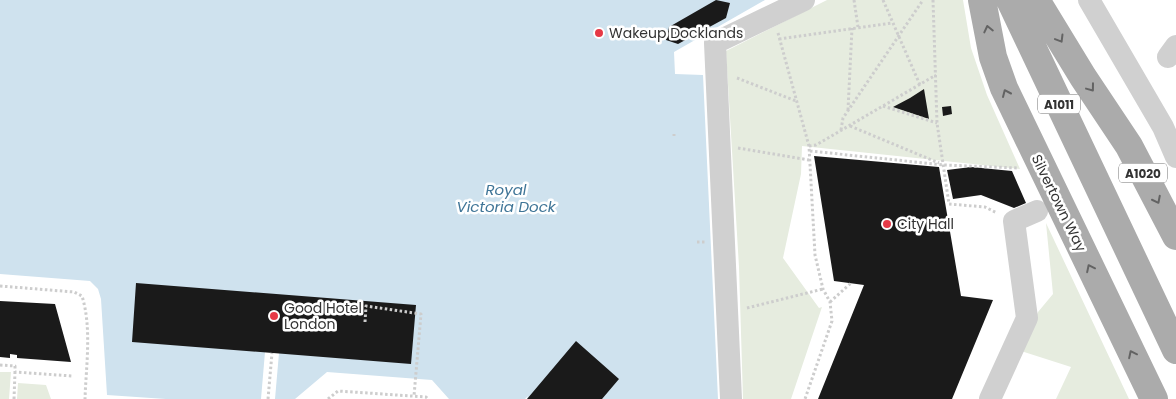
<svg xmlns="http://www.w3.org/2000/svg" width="1176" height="399" font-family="Poppins,sans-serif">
<rect width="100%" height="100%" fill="#fff"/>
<path fill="#e6ecdf" d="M827 0H963L971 48 987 95 1020 169 802 146 801 174 783 258 819 308 822 307 791 399H743L739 267 726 51Z
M1046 223 1129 399H1056L1071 367 1021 351 1038 312 1053 294Z
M0 372H11L9 399H0Z
M18 383 46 385 51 399H17Z"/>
<path fill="#cfe2ee" d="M0 0H765L674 52 675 74 703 75 718 399H527L528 396 525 399H449L432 380 327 372 295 399H166L107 395 101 299 98 289 90 281 0 274Z"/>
<path fill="#fff" d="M265 352 279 353 275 399H261Z"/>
<path fill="#1a1a1a" d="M716 0 730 3 726 18 678 44 666 40 669 27Z
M924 89 929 119 893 107 910 98Z
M951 106 952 114 943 116 942 107Z
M814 156 939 167 961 296 993 300 952 399H818L864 285 834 281Z
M971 167 1012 171 1026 203 1014 208 981 195 953 199 947 170Z
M136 283 416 305 411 364 132 342Z
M0 301 55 304 71 362 17 358V355L10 354V358L0 357Z
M576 341 619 379 602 399H527Z"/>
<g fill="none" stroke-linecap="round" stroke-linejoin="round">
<path stroke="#cdcdcd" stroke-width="3" stroke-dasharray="2.5 2.5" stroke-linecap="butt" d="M854 0 858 27
M883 0 920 85
M933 0 937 123 949 204 985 207 997 213
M778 33 809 146 815 255 823 289 830 302 832 321 805 399
M779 39 892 23
M737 78 796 101
M883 106 937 123
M848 110 852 28
M850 126 939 163
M841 130 843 118 923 0
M674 136V134
M809 146 816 145 936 75
M738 148 809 160
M810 151 944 165 1018 168
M697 242H706
M0 286 74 292 82 296C92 328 86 366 85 399
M830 302 851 283
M747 308 823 289
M365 322 366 306 421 314 414 396
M0 365 15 366V372L72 376
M14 399 15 372
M268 399 272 353
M328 399 338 391 426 397 428 399"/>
<path stroke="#d0d0d0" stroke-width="22" d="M1089 0 1163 127 1176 157
M1168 57 1176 46
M731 399 715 43 804 0
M990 399 1027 318 1014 221 1037 211"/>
<path stroke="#ababab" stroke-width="28" d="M982 0 993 57 1004 88 1154 399
M1010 0 1176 350
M1036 0 1083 77 1129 146 1176 236"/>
</g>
<defs><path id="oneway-chevron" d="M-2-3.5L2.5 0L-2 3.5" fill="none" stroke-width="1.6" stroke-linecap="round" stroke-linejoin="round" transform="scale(1.25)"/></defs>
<g stroke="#636363">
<use href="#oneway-chevron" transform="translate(988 29) rotate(-103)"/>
<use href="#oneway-chevron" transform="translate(1060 39) rotate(59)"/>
<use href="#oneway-chevron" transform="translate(1091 88) rotate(53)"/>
<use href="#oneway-chevron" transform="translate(1006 93) rotate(-114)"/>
<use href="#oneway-chevron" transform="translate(1157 200) rotate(63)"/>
<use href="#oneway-chevron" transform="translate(1090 268) rotate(-116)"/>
<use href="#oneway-chevron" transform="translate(1132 354) rotate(-116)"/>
</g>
<g fill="#e63946" stroke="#fff" stroke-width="2">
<circle cx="599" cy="33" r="5"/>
<circle cx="887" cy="224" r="5"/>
<circle cx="274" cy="316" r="5"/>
</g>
<g text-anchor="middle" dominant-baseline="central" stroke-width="5" stroke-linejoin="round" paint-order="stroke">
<g fill="#fff" stroke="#707070" stroke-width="1">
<rect x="1038" y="94.5" width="42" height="19" rx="4"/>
<rect x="1119" y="163.5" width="48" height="19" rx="4"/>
</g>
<g font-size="12" font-weight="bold" fill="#333">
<text x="1059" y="104">A1011</text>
<text x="1143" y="173">A1020</text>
</g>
<g font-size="14" fill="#333" stroke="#fff" text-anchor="start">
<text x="609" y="33">Wakeup Docklands</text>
<text x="897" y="224">City Hall</text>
<text x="284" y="308">Good Hotel<tspan x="284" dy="16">London</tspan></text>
</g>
<g font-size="14" fill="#333" stroke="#fff">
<text transform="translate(1059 203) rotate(64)">Silvertown Way</text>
</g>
<g font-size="15" font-style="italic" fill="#3f7597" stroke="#fff">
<text x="506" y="189">Royal<tspan x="506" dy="17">Victoria Dock</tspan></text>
</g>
</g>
</svg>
